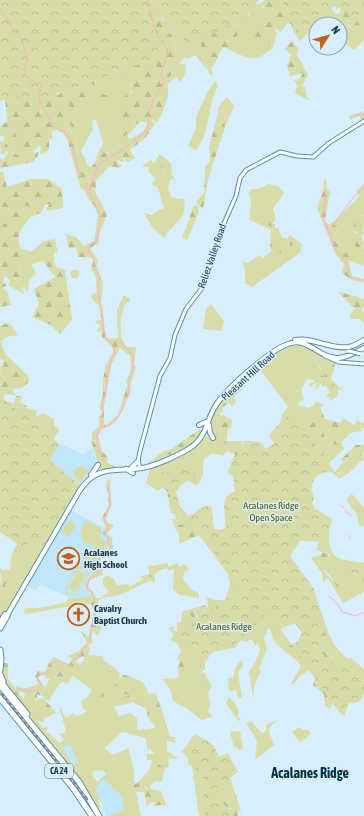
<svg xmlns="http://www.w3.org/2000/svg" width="364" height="816" font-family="'Asap Condensed',sans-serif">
<defs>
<pattern id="forest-firs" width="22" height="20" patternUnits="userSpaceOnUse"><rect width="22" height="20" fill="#d8dca8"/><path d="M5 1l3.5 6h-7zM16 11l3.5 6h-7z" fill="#b9bd92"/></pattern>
<pattern id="park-crowns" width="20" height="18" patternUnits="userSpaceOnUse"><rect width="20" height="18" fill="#d8dca8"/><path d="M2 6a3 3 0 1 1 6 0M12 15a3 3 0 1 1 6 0" fill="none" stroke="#b9bd92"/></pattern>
</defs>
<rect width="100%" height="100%" fill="#d8effb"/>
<path fill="#bfe6fb" d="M59 444 83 454 92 448 98 465 80 485 50 460Z
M69 509 104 528 108 537 110 549 99 553 97 571 88 583 90 596 73 599 40 584 36 590 25 585Z
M70 744 78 763 73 765 62 747Z
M104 779 122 797 124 810 108 816H106L101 800 96 789V786Z"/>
<path fill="#d8dca8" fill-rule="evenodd" d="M262 6 270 20 267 24 261 26 258 37 261 41 274 44 273 49C267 50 265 55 260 57 247 61 235 52 224 47L237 32 236 27 232 26C240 19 248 26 249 13L262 9Z
M329 11V24H317V23Z
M364 12V40L354 50 340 40V24H334L337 23 331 18 345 15 349 27 356 34 358 32 353 31V25L363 26 356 17Z
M163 17 175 27 189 47 202 40V50L206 69 195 55 188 59 185 57 187 55 178 65 186 63 185 73 181 82 176 77 171 81 170 77 175 68H172L171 66 176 53 174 41Z
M127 69V73L132 81 130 85 131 99 126 100V95C118 104 120 114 126 123L132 121 138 124 128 135 129 138 125 144 113 149 112 153H109L105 151 100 157 95 160 103 143 96 120 92 121 93 129 81 151 89 167 92 166 93 172 91 174 85 175C84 171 83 166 82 162 79 153 74 150 77 140L65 123 69 121 72 128 73 124 63 110 67 106 81 110 91 93 104 95 89 91 87 82 93 81 95 85 97 79Z
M215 81 218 86C207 105 211 133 196 150L188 146 196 128V117L207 93Z
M299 81C302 87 303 94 307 100L295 93 297 86 295 82Z
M77 86 79 89 76 90 80 94V102L74 106 70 96 73 94 75 87Z
M227 97 234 106 225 127 223 121 227 117 222 113 220 115 218 113V107Z
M2 126 4 130 10 133 12 138V128L21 129V136L27 138 25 142 20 144 21 151H25L28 158 27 160 19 158 5 144V147L0 145V141L4 142V137L0 135V127Z
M158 153 171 163 172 175 175 178 170 180 168 189 171 197 179 199 184 198C188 221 174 221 164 238L152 227 144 213 152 215 159 210 164 209 158 188 152 184 156 178 163 176 166 170 162 166 154 177 148 171 149 167H142L147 162 151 160 154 163 159 156Z
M268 184 278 186 284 193 273 209 275 215 271 220 274 230H279L282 238H287V240L300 245 301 252 252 287 245 283V269L242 261 246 263 260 255 262 259 274 249 282 250 287 245 279 239 270 243 271 230 249 219 251 202 249 192 251 189C258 190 262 188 268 184Z
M364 184V215L351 217 353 220 352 224 354 233 359 234 353 227 356 218H359L361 222V216L364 217C364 229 363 235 352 241L354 244 364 249V266L348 260V258H355H351L349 254 344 252 347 250 341 248 338 238 334 235 338 231 334 224 335 220 360 196 356 191Z
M31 199 34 201 32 205 37 209 34 212 35 215 31 217V213L24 207Z
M0 219 5 220 4 222 9 220 14 227 12 230 7 227 0 229Z
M38 246 43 249 46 247 50 251 57 249 58 252 54 253V261L43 260 26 255 36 273 29 280 28 292 24 286 22 290 17 282 22 276 20 269 23 253 19 249 32 251Z
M211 304 224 321 222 331 203 329 206 309Z
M12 326 18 335 6 337 1 342 8 327Z
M298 342 306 344 315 350V354L313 352 311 355 313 358 316 355 318 357 316 359 320 370 324 367 321 365 319 357 328 362 329 365 332 360 334 361 333 362 334 364 331 366V369L327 366 326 367V371H329L328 376 325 374 324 377 322 375 318 378 320 385 315 390 317 383 313 384 312 388 309 384 315 381 307 379 301 390 304 400 299 402 298 405 310 408 317 401 324 406 312 410 315 414V421L307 428 303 429 311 443 310 447 308 448 306 451 312 453 313 456H316V463L317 457 332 449V444L340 445 345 448 329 463 335 473 322 472 318 475H314L308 480 314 469 311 468 304 477 298 479 293 483V486L301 487 306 496 309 494 310 489 314 498 312 503 313 506 305 500 294 503 290 500 288 512 296 513 302 511 307 516 315 509 332 519C328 531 325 554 341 559 349 561 357 562 364 563V592L343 603 329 580 326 579 323 583 322 573 323 570 337 585 340 596 344 595 347 590 344 588 350 582 345 580 344 577H339L337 580 330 569 332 566 328 562 330 559V554L316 550 319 542 316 532 324 534 313 524 310 526 308 538H304V541H300L299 537 293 541 294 546 291 549 288 547 286 548 288 558 291 563 286 566 285 561 282 562 278 568V574L282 573 285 575 274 580 273 586H278L283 581 282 579 288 576 293 565 296 564 304 576 301 577V584L308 580 316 595 309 599 305 597 299 598 297 600 301 610 299 616 300 619 298 622 299 624 303 623 306 626H297L295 623 282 628 281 630 292 645 288 647 286 643V639L284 638 281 645 278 644V640L274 641 269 627 264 638 267 649 259 669 261 671 254 685 253 699 249 672 258 657 260 649 258 644 255 645 251 639 246 642 241 640 235 648 219 649 209 655 208 660 205 661V669L196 677 201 684 205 681 206 675 212 686 208 692 210 702 208 712 211 713 212 717 202 720 189 710 173 701 170 689 162 679 179 678 178 668 190 666 192 663 199 672 201 669 199 665 200 663 194 661 190 657 185 659 188 656 182 654 180 657 177 658 181 651 177 643 170 640 174 635 168 628 173 626 174 631H177V623L181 622 182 611 187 610 185 613 190 614 192 618 190 622 195 619 197 621 195 623 198 622 201 625 203 624C202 620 196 615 193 611L194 610 199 617 203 612 206 615 207 617 204 620 207 622V619L211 613 208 609H206V611L203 609 208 606 207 597 215 600H225L230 584 228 574 199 535 200 533 188 516C196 514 200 508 208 506L205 510H209L207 517 210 524 214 525V529L220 530 226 528 224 506 226 497 235 491 233 476 228 473V472L231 470 238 455 247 445V441L260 442 266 449 274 444 269 435 280 424 283 413 288 407 257 365 281 347ZM260 465H264L263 469 271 467V470L264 472V474L267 475 269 472 274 479 272 482H266L268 488 267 490 257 495 252 491 254 485 251 480 256 473H261ZM251 502 259 506 260 509 258 513 256 511 253 515 255 523 245 520V516H250L249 514 246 515 245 512 241 511 242 508H246ZM202 638H211L214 641 208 642 207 646 199 644Z
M4 361V367L16 374 15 376H11L10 373 4 375 3 379 0 368Z
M244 377 245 381H247L233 394 234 403 230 404V402L224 404 222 408 218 412 217 423H225L222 421 223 417 230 421 232 420 231 428 228 429 227 438 216 436 212 432 213 426H209L216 405Z
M334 382 343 391 338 389V396L329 401 331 397 326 398Z
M18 405 38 411 36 412V417L43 413 54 419V424L59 430 18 410Z
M344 418 354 425 357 420 364 423V428H362L361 431 350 433 342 442 341 438 325 439 323 432 341 428 340 423Z
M206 437 213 438 214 442H242V448H237L233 454 227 451 223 456 213 453C200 459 204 461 203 474 202 478 199 482 197 485L188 481 180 485 176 492 179 503 163 487 158 491 146 483 150 470 148 467 180 453 182 468 186 470 187 477 196 485 199 480H195L197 476 190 473 192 471 189 467 190 462 186 460 189 452 186 450Z
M355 451H363L364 461 362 460 350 472 339 479 337 476 340 474 341 467Z
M81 465 89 471 80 482 75 478 73 471Z
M352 494 364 508V526L359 527 357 515 346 499Z
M178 514H180L185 521V526H180L179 522 178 533 186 529H189V538L183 537 186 541 179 544V535L173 523 181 520Z
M69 520 76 525 69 537 61 532Z
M85 520 100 528 102 531 98 540 102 537 107 547 105 549 95 551V547L83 542 80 533Z
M29 541 43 549 10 608 0 619V580L2 590 9 594 5 586V574L2 570H10L11 556 17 544 23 548Z
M89 553 97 558 89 569 81 563Z
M168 563V567L178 563 179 567 185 564 189 570 184 572 183 580 193 591 199 593V598L180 595 173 590 174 569 168 571 167 568 160 570 153 576 151 566Z
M78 565 86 568 89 575 77 594 70 596 66 593 65 586ZM81 568 86 570 87 576 76 593 70 595 67 591C66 584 74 571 81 568Z
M78 570 86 575 75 592 68 588Z
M150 574 151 580C133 588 121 598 101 597L109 592 103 585V579L106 575 113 578 117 585 129 584 130 586 142 580 141 576Z
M92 595V600L88 604 78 601 76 605 28 614 23 613 26 607C34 611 57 604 66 602L69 597 73 599 88 596 87 599Z
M97 615 103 617 104 621 98 635 92 631 99 625Z
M328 632 334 645 347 659 351 658 364 669V694L359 702 349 703 346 709 331 655 320 639 323 638 326 633Z
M90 649 88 655 102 656 105 659 102 660 114 667 111 668 112 675H115L118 680 115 686H120L122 689 118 693 127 694V704L114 706 119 716 130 713 137 718V730L156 728 148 717 150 714 155 716 156 711H162L170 737H175L176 743 167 741V751L178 758 168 759 169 766 164 770 162 782 155 781 150 786 151 789 161 791 166 805H162L156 793 144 786 141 779C146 774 152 768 152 760H147V754H155L150 749H147L146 738 122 732 105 748 113 755 129 748C130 758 138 778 132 786L136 792 141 816H108L124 810 122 797 104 779 97 786 98 788 96 789 102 804 99 800 98 802 101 807 98 808 82 782 51 745 62 747 60 743 64 739 59 734 66 732 59 705 66 718 73 713 76 716 83 714 87 711 83 709 81 701 88 697 92 690 73 676 67 684 63 682 59 684 49 701 44 699 46 708 51 712 52 708 56 713 43 719 45 723 37 720 43 728 48 727 45 736 14 695 21 696 23 699 27 693 35 700 44 699V697L41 695 50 678 62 677 65 667H71L76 661 80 665 85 658 86 651ZM70 744 78 763 73 765 62 747ZM103 770 106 774 97 782 92 774 94 771Z
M304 659 314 676 308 670 298 678 293 685 291 684 301 666 298 662Z
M241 660 243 665 238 673 242 698H238L236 690 229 691 228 678H233L236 666Z
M131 677 143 682 149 694 156 693 157 697 154 700 157 704 154 706 151 705V703L146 702 144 707 140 702 136 704V701L128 690 130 686 127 680H130Z
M229 697 235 703 239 713 237 716 241 720 238 721 226 703Z
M278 720C265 730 269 731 274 745L255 760 257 740 246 724 251 721 262 733 266 731V725Z
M299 727 303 730H309L311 734 300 742 292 732Z
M240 731 243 748 240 751 237 747 234 748 230 732Z
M195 734C208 743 213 741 219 757L228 753 238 772 230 778 236 795 232 801 236 806 233 811 225 810 227 808 231 809 228 799 232 794C224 801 224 805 226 816H199L192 766 188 764V759L182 751C188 746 189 739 195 734Z"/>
<path fill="url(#forest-firs)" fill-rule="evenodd" d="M0 0H4V4H11L14 11 17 4 20 8 22 5 19 0H60V2L55 1 51 4 59 9 57 13 49 9 46 17 39 19 38 29 28 33 32 41V47L36 46 37 49 46 55 48 52H51L48 37 51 36V41H55L56 35 54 31 60 28 62 32 58 39 61 40 70 34 68 25 73 22 77 26 85 25 88 21 92 25 91 30 85 33 81 32 80 36 83 40 79 44 75 41 70 43 72 48 71 52 66 46 63 51 67 57 66 60 59 57 55 59 56 64 42 62 40 65 44 69 46 66 48 72 44 74 43 79 47 83 45 84 46 86 53 83 51 79 55 76 58 77 54 81 56 84 53 89 58 95 70 85 67 76 77 70 73 64 76 60 80 59 83 66 88 64 87 67 84 68 86 72 90 71 92 75 95 73 97 76 95 85H93L91 80 88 82 89 90H97L104 95H107V99L102 97 98 99 95 93H91V96L87 98 89 103 81 110 67 106 64 110V113L68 111V116L77 127 76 130H73L69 121 65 123 72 134 78 138C70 153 88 161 85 175L91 174 93 172 92 166C96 160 100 157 103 152L112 153 113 149 125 144 129 138 130 139C138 135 145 132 147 123L141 121 138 124 132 121C125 128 120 122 116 116L120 114 121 100 126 95 128 96 127 100 131 99 130 95 132 92 130 88 132 81 127 73V69L136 62 129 52 134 44 139 43 144 46 147 43 139 39 141 33 134 31 126 19 122 21V26L125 30 119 31 116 35 115 29 113 26 119 15 113 12 112 0H162L173 11 172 14 174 20C168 23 165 17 160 13V15L163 20 169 22V33L172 35 176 53 175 63 171 66 172 68H175L170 77 171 81 168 84C170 95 163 114 156 123L153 119 151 120 155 124 145 138 130 150 135 158 128 162 125 160 127 158H123L124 161 121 162 117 159 118 164 122 165 119 168 109 166 96 181V189H94L107 215 99 235V244L94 245 91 249 98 261 97 266 103 283 101 301 106 337 109 339 118 338 117 310 123 296 130 298V301L124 305C121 317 117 338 127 347H136L134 365 136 368 130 386 131 391C122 408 122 422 102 429L98 436 102 451 108 458 107 463 116 467 100 470 92 444V433L99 426V417L102 413 99 407 103 395V380L106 364 113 353 112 346 102 337 101 331 96 332 100 326V324L96 323 95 321 101 320 99 306 92 299 91 294 97 293C95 283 99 277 91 269L93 262 92 258 78 257 77 249 75 247 69 249 66 234 76 237 84 246 94 241 98 216 94 205 89 200 85 191 80 187 68 141 63 133 56 130 51 132 53 137 49 141V150L42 154 40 152 41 147 39 146 33 151 35 153 38 152V156L33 162 0 168V159L3 160 9 151H6L4 154H1L0 145 5 147V144L10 145 13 149 12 153 20 156 19 158 27 160 28 158 25 156V151L17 152 14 150 17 144 25 142 27 139 18 136 20 129 12 128 13 131H15L16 137 13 140 10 133 4 130 2 126 7 121 5 99 3 97 8 93 14 92V89L8 87 17 83 24 85 22 89 26 88 30 91 33 85 19 75H14L19 70 9 74 7 67 8 57 4 54 0 63ZM78 82 77 86 79 89 76 90 80 94 77 99 80 102 74 106 73 97 70 96 73 94 75 87 72 84ZM120 348 130 355 131 370 126 382 128 384C124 394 122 403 118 413L119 414 107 425 104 424V406L110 372 112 363Z
M196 0H260L255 1 256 4 262 3 265 0H290V18L294 26H314L300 41 294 32 291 24 288 23 280 32 277 29 274 30 277 33 274 44 261 41 255 36V31H259L261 26 267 24 270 20 264 11V7L262 6V9C256 11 250 12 244 15H247L250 18 241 26 235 23 232 26 236 27 238 35 233 39 232 43H228L230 48 224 47C218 53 217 62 211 69L213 72 211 76C200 62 199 20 196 0Z
M360 0 357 17H359L363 26 354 25V31H362L361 34H356L353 40 351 39 353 35 349 31 351 29 349 24 347 25 348 20 344 17 345 15 341 19 337 17 331 18 333 21 338 23 329 24C327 19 328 12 331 9L336 14 341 13 340 10 343 5 340 4 338 9H335L337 6H324Z
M292 41 299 49 297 55 308 75 302 86 305 87 307 98H310L307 100 303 93V89L300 88 299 81 295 82 294 80 299 79 303 73 290 76 287 66 291 55 285 49Z
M222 109H224L227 117 224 118 225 127 208 180 203 209 196 202 204 193 205 168 210 160 209 147 218 113H222Z
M364 111V121L362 122 359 116 350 120 349 116Z
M129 127 128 133 123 137 121 134 118 140 113 141 110 136 117 130 123 133 125 132V128Z
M163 163 165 165V173L161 177 156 178 154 177Z
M0 172H3L7 187 31 179H48L62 189 63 208 47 211 46 207H48L49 204 45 205 41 213 35 215 34 212 36 209 32 205 34 201 31 199 29 207 25 205 24 207 31 213V217C17 232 16 238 23 255L20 269 22 276 17 282 25 294 9 286 10 281 5 275 3 283 7 285 3 288 7 291 11 305 0 307V229L2 224H7V227L12 230 14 227H10L9 220 4 223 5 220 0 219Z
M324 179H326L327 189 330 192 325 220 329 225 335 220 334 224 337 227H340L334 235 338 238 341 248 347 250 345 252 349 254 352 258 358 256 357 259 353 261 350 258H348L352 276 364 279V283L349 279 342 272 344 264 336 255 317 208 323 190Z
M194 205 198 206 199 212 187 240 182 238Z
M363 214 364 217 360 218 362 221 358 224 359 218 356 219V226L353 228 359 232V234L350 229V225L353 220 348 221 349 218Z
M273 215H275L276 220 272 224H275V228H279V230H272L273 228 268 225Z
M363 228 364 234 361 235 364 243 363 249 356 247 350 239 354 237 358 238Z
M290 235 302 244V248L300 245 294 244 291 246 287 240Z
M274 238 275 240 282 239 288 242 286 250 283 249 281 254 274 249 271 251 270 243Z
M55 239 57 249 50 251 46 247 43 249 38 246 44 241Z
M28 254C34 261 39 256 45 258L44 260 54 261 56 267 65 270 72 320 60 334 51 325 32 317 39 303 34 289 55 277 43 261 30 265 26 255Z
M70.5 274a4.5 4.5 0 1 1 9 0a4.5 4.5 0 1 1-9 0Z
M337 291 364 299V306L361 309 364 312V324L360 319H350V315L355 309Z
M7 323 12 326 8 327 1 343 6 355 29 377V382L21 388 12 389 15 395 4 394V400L14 404 16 396H22L20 402 28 407 17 406 18 410 0 465V371L3 379 4 375 10 373 13 374 11 376 16 374 11 371H2L1 369 4 366V361L0 358V326Z
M315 350 332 360 329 365 328 362 319 357 321 365 324 366 321 370 316 359 318 357 316 355 313 358 311 355V353H315Z
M334 361H336L331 379 334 382 333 388 330 392 326 386 323 387 317 379 322 375 324 377 325 374 328 375V372H326L325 367 326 365 331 369V366L334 365 333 362Z
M247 374 251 378 242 390 234 396 236 403 232 406 228 403 222 408 223 412 219 413 221 416 223 415 232 420 230 421 223 418 225 423 228 421 229 426 224 428 219 427 217 422 218 412 222 408 223 404 231 402 230 404H233L230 397 246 383 244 377Z
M316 407H320L325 419 340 423 342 430 336 433 335 431 331 433 330 430 323 432 325 439 341 438 342 446 332 444V449L323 453V455L302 428H307L315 421V414L312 410Z
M200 429 203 432 195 442 187 448 147 464 164 451 170 450Z
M212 432 216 436 227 438 226 441H247V445L231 463 235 455 233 452 239 447 242 448 244 441 236 444 214 442Z
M356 445H364V452L363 451 352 453 341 467 342 469 337 476 333 474 343 462 341 459Z
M186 450 189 452 186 459 190 462 189 467 194 475 197 476 196 480H200L196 485C186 481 181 463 180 453Z
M107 479 111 481 110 486 112 504 106 517 107 523 113 524 112 528 107 533 112 538 113 549 102 557 101 562 105 570 102 571 103 575 91 579 88 584 89 588 93 591 96 598H107L98 600 96 616 100 622C96 631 89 629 93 642L89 645 90 649 86 652 85 657 82 656 76 661 74 666 65 667V670L70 673 67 676 55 677 52 679 46 678 44 675 39 676 38 678 45 687 40 696 38 694 37 695V698L44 699 52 708 51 713 46 708 44 699C31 700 31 698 21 691L19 693 21 696 14 695C3 683 0 680 2 663H8V679L15 688 18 686C25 691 32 687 38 683L35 677 38 671 45 672 50 661 54 657 68 664 70 663 72 659 68 656 79 651 87 642 81 631 88 637 94 613 92 605 88 604 92 600V596L87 599 91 593 86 589 85 585 93 572 96 571 95 564 99 553 109 548 106 543 108 537 103 534 105 526 102 518 109 504 107 500 109 496 106 488Z
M167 492 170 493 200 533 199 535 186 541 183 538 184 535 189 538V529H186L184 532 178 534 179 529 177 528 179 522 180 523 179 525 183 524 184 527 185 521 178 514 179 518 182 519 173 523 172 519H176L175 514 171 513Z
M322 552 328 554 330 558 328 562 332 566 330 569 337 580 339 577H344L345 580 351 581 344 588 347 590 344 595 340 596C337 585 333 577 324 570L322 573 311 558 321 555Z
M150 565 153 571V576L155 578V583L151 582 148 567Z
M0 568C5 573 8 579 5 586L9 594H6L2 590Z
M207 605 203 609 205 611 206 609H208L209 612 206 614 203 612 199 617 195 610 193 611 196 617 201 619 196 621 195 619 193 622H190L192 618 190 614 185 613 187 610Z
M320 609 328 632 321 639 325 642 334 664 352 692 344 716 332 703 331 708 325 706 324 694 313 685 315 679 304 659 298 662C289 654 281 650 274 641L278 640V644L281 645 284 638 288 639 286 643 288 647 297 642 302 633 297 626Z
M182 654 188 656 187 658 190 657 194 661 200 663 199 665 201 666V671H196L192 664 190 666 178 668 180 661 177 658 180 657Z
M114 667 120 673 119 677 122 679 121 674 131 677 130 680H128L130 686 128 690 130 693 134 692 132 696 137 701 136 704 134 702 127 704 125 697 128 696 127 694H118L121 689 119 688 120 686H115L118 680H112L116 676H109L108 673Z
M203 672 206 675 205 681 201 684 196 677Z
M101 693 104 694 101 699 104 700 103 703 107 702 110 705 108 711 103 710 99 695Z
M157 697 162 711H156L155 717 150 714 148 717 146 709 137 704 140 702 144 706 145 702H152L151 705 154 706 157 704 154 700Z
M46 731 60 743 62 752 57 750 55 745H51L45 736Z
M158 764 163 767 159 770V776L153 779 150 786 148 784 149 777H153V774L157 772Z
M141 779 146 789H151L156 793 162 805 154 806V802H151L147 807 144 792H136L132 786 134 782 136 784Z
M225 792 226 794 232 793 228 799 232 808H225V810H233L236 806 232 801 236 795 241 811 237 812 238 816H226L223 803 225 801 222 797Z"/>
<path fill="url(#park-crowns)" d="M0 0H259L247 15 189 47 175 27 157 13 158 11 155 7 148 13 164 42 167 55 36 101 20 96 0 101Z
M283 0H364V12L356 17 335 5 301 40 284 9Z
M0 401 59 430 54 439 59 444 50 460 80 485 43 549 29 541 23 548 0 532Z
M292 413 333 469C316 474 307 480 314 498L312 503 315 509 332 519 327 534 329 542 300 541 290 556 314 589 325 626 321 648 325 658 351 672 364 673V694L359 702 349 703 344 716 340 713 292 645 297 642 302 633 295 623 287 624 281 629 268 611 244 637 228 649 203 654 185 650 174 635 241 588 148 467 167 473 176 469 184 457 191 465 195 480C185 481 181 483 176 492L179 505 188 516 194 514 200 508 211 505 214 529 220 530 226 528 224 506 226 497 235 491 233 476 228 473 231 463 244 446V441L260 442 266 449 274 444 269 435C276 427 283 419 292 413Z
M351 561 364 563V585L355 577H349L345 572Z
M197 736C210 742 214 743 219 757L226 755 235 774 213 790 233 816H205L203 778 182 751Z"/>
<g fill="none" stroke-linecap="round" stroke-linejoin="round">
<path stroke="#f8b0d0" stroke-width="1" d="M0 9 23 43 27 57 25 73 27 77 30 80 41 84C42 90 38 95 40 102 43 111 51 118 54 127 80 136 69 160 83 178
M352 116 364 114
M86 183V187L90 191V194L101 216 96 242 88 246 89 253 95 261 94 269C101 274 99 279 98 287 97 291 100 298 100 303
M326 190 323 217 336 250 347 264 349 276 364 281
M90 191C91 181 97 174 98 164L127 147 148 129 149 112 153 100 164 83 161 73 166 59 168 49C154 38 152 16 148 0
M330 231C340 214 350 201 364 186
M102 309 104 335 114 347 115 352 110 364 106 381 107 388 102 403 103 415 102 417V427L97 434 98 451 103 456 104 462
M102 427C118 427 124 405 129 392 130 389 128 386 128 383 131 373 135 369 133 357 131 349 123 347 120 340
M341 505 344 508
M345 511 351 515
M349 535 350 538
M93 594 87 588 89 579 98 575 99 556 111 547 107 542 109 539 105 533 109 527 104 518 110 505 108 484
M94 596 95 604
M329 596 338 605 342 612 356 616 364 612
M89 642 95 608
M18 689C29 690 37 696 41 683L38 679V674H46L51 668 52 663 56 661 71 665 74 659 80 657 81 651 87 645"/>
<defs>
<path id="secondary" d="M325 356 339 362 364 364
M140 468 138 461 140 451 160 376 170 358 175 335 186 309 202 288 214 256 222 228 236 196 240 178 246 170 280 152 297 156 313 157 329 143 364 121"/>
<path id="primary" d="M295 340C314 337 331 350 349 347 354 346 359 343 364 340
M199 425 208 421
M209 425 210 433 213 438
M132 467 138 461
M126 469 133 473
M91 475 98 465
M6 617 80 490C98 464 116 472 142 468 155 466 179 455 190 448 207 437 206 420 216 405 227 388 270 350 288 344 308 336 319 359 339 358 348 357 356 352 364 348
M0 622 5 614"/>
<path id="highway" d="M0 628 7 616
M0 650 1 659 0 670
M0 674 3 682
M0 681 27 714
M0 686 79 782 99 816
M0 698 73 788 92 816"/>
</defs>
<use href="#secondary" stroke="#5991ad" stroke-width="5"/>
<use href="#primary" stroke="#5991ad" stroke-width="6"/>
<use href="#highway" stroke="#5991ad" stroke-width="7"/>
<use href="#secondary" stroke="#fff" stroke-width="3"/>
<use href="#primary" stroke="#fff" stroke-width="4"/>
<use href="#highway" stroke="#fff" stroke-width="5"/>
<defs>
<path id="rail" d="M0 691 87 799"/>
</defs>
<use href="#rail" stroke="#728995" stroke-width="2.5"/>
<use href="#rail" stroke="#d8effb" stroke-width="1" stroke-dasharray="3" stroke-linecap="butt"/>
<defs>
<path id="secondary-bridge" d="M349 351 361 354"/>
</defs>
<use href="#secondary-bridge" stroke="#5991ad" stroke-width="5" stroke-linecap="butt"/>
<use href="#secondary-bridge" stroke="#fff" stroke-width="3"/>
</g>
<defs>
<symbol id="school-ring" viewBox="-11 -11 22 22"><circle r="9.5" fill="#d8effb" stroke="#c0611a" stroke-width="1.5"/><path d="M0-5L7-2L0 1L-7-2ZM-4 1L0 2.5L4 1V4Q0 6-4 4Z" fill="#c0611a"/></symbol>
<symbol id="church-ring" viewBox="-11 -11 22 22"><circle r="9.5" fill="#d8effb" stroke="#c0611a" stroke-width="1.5"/><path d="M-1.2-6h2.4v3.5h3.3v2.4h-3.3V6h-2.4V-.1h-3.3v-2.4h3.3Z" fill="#c0611a"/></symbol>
</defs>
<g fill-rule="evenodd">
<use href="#school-ring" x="56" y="546" width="25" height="25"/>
<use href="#church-ring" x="66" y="602" width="25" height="25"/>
</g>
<g text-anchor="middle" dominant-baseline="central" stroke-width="3" stroke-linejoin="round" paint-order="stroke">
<rect fill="#d8effb" stroke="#566e7a" stroke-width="1" x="45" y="764" width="28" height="14" rx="3"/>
<g font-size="9" font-weight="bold" fill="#1f3743">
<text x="59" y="771">CA 24</text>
</g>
<g font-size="10" fill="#1f3743" stroke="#d8effb">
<text transform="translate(212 256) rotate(-71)">Reliez Valley Road</text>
<text transform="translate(248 376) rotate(-42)">Pleasant Hill Road</text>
</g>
<g font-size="10" fill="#565801" stroke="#d8effb">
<text x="271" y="505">Acalanes Ridge<tspan x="271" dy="12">Open Space</tspan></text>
<text x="224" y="626">Acalanes Ridge</text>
</g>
<g font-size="10" font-weight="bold" fill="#1f3743" stroke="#d8effb" text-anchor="start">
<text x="84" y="552">Acalanes<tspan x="84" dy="12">High School</tspan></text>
<text x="94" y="608">Cavalry<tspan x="94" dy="12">Baptist Church</tspan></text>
</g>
<g font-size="14" font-weight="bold" fill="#003043" stroke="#d8effb">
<text x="310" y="773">Acalanes Ridge</text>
</g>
</g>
<g transform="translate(328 36) rotate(53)"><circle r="19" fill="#d8effb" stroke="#8ea5b1"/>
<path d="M0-3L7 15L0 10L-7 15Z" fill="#c0611a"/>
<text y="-6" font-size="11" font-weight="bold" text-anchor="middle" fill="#1f3743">N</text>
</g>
</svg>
